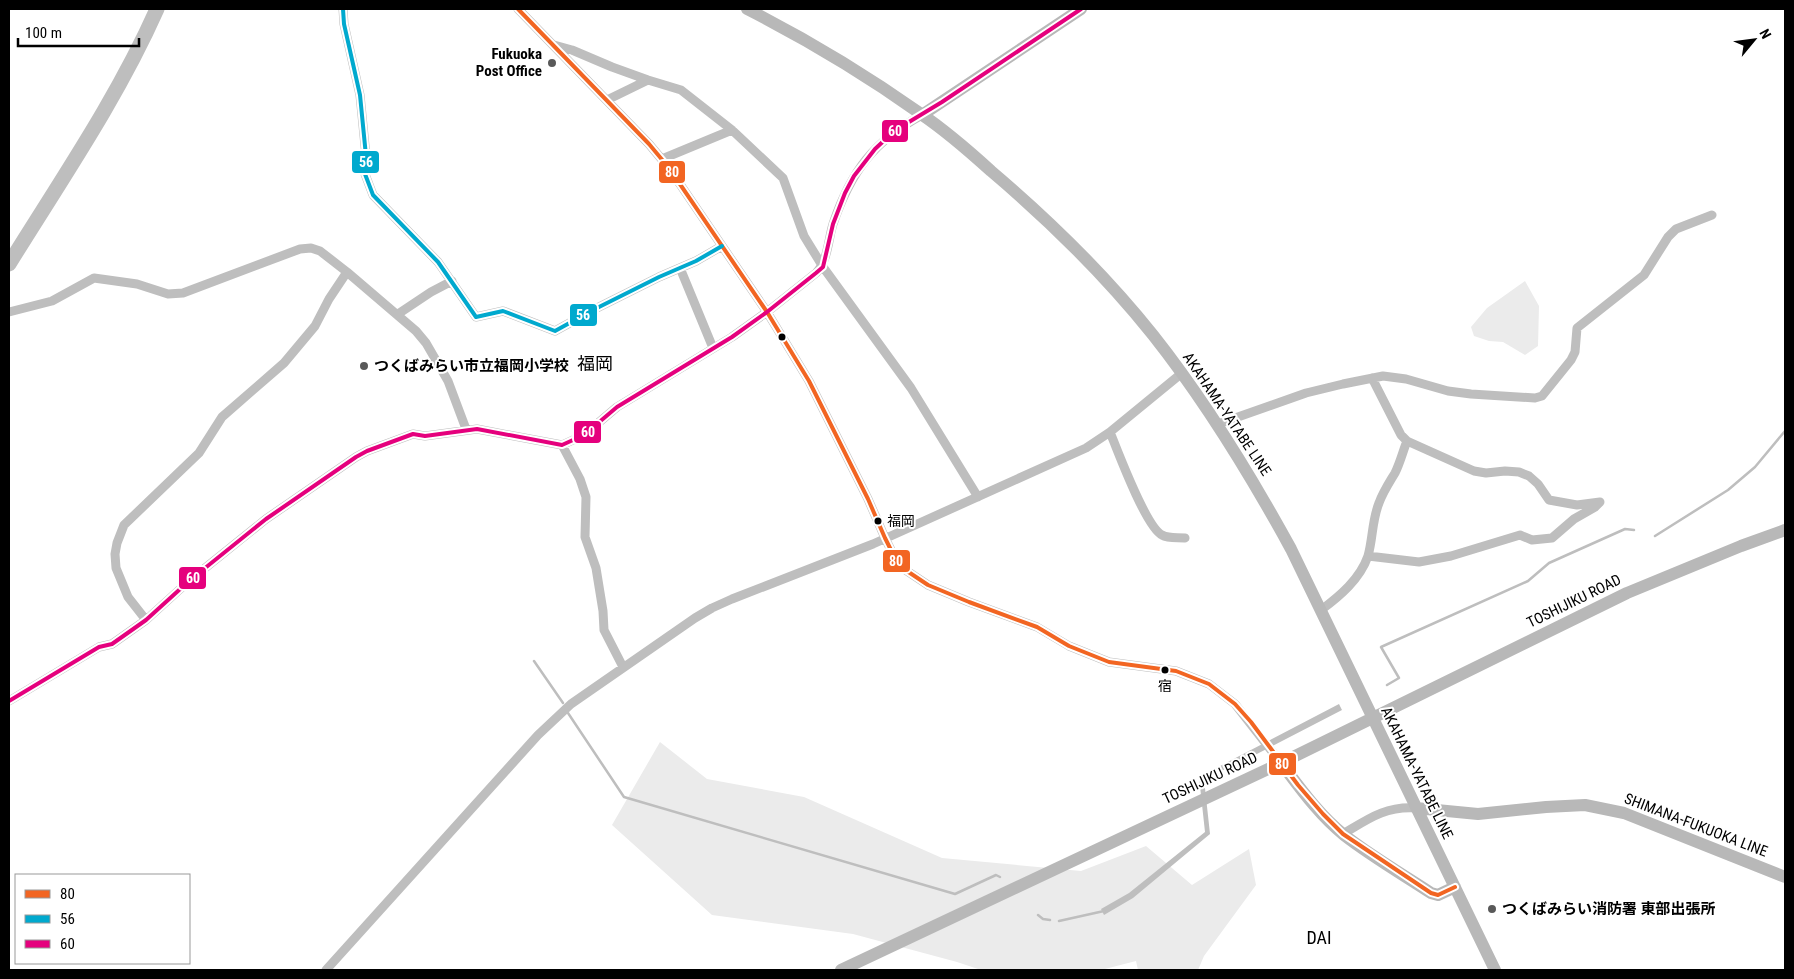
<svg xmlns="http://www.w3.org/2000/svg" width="1794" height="979" font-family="'Roboto Condensed','Noto Sans JP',sans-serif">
<rect width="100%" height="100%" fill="#fff"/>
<path fill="#ebebeb" d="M1525 281 1539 306 1538 346 1525 355 1503 342 1489 341 1474 336 1471 327 1487 308Z
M660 742 707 779 804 797 942 858 1081 871 1146 846 1192 885 1249 849 1256 885 1204 956 1198 970H1138L1136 961 1101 970H981L957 962 853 934 712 915 612 825Z"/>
<path fill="#bebebe" d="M1339 704 1342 710 1249 758 1204 779 1210 834 1133 898 1104 915 1101 909 1129 893 1205 832 1199 777Z"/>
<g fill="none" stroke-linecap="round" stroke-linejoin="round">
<path stroke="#bebebe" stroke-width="2.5" d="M1655 536 1728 490 1755 467 1785 431
M534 661 563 703
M1387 685 1399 678 1381 647 1528 581 1549 563 1625 529 1634 530
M568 713 624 797 955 894 996 875 1000 877
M1038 915 1043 919 1050 920
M1059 921 1104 911"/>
<path stroke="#bebebe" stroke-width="15" d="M9 264C61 180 117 99 157 9"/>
<path stroke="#bebebe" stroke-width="9" d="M343 9 344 24 360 95 366 156 365 174 373 195 438 262 476 317 503 311 555 331 593 310 659 277 696 261 722 246
M518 9 649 144 669 168 767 312 809 381 868 499 885 538 897 562 904 569 928 585 969 602 1037 627 1069 646 1109 662 1176 671 1209 684 1235 704 1281 763
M554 45 572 50 612 67 648 80 681 90 732 130 783 178 804 236 823 267 911 388 978 497
M607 100 648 80
M662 159 732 130
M680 268 713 348
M9 312 52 301 94 278 137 284 168 294 183 293 300 249 311 248 320 251 347 272 416 331 426 343 448 381 466 429
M398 314 431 292 452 281
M1218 424 1306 393 1343 384 1383 376 1406 379 1448 391 1471 394 1535 398 1542 396 1571 360 1575 352 1577 328 1644 275 1668 237 1676 229 1712 215
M1110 432C1118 452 1146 527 1162 535 1169 539 1178 537 1185 538
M562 445 580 479 586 497 585 537 596 568 603 611 604 630 623 667
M1368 556 1419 562 1451 556 1520 535 1532 540 1552 538 1574 519 1595 507 1600 502 1577 505 1549 500 1538 484 1529 476 1519 472 1505 471 1486 473 1474 471 1407 441
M1321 610C1340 596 1360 579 1368 556 1373 538 1372 520 1379 503 1383 492 1389 483 1395 473 1400 463 1403 451 1407 441L1401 435 1372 378
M146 620 128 597 116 568 115 554 117 543 124 525 199 453 222 417 284 363 315 326 329 299 347 272
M9 701 99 647 112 644 146 620 189 581 266 519 356 457 367 451 413 434 425 436 477 429 562 445 584 435 617 407 732 337 767 312 816 273C828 261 828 240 833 224 851 171 874 141 922 115
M1343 834C1368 819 1385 806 1416 808
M326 970 538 735 571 704 695 618 712 608 732 599 873 544 1086 448 1110 432 1182 373"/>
<path stroke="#b8b8b8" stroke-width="12" d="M747 9C808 40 866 75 921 114 946 131 969 151 991 171 1050 221 1105 275 1153 335 1206 402 1250 474 1291 549L1495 970
M922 115 1081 9
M1281 763C1300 788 1319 815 1344 835 1371 856 1402 874 1431 893L1438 895 1455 887
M1416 808 1478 814 1546 807 1585 805 1624 813 1785 877
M841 970 1281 763 1627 593 1741 546 1785 530"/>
<defs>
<path id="bus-1" d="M518 9 649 144 669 168 767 312 809 381 868 499 885 538 897 562 904 569 928 585 969 602 1037 627 1069 646 1109 662 1176 671 1209 684 1235 704 1251 722 1298 785 1323 814 1343 834 1431 893 1438 895 1455 887"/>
<path id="bus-2" d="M343 9 344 24 360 95 366 156 365 174 373 195 438 262 476 317 503 311 555 331 593 310 659 277 696 261 722 246"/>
<path id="bus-3" d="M9 701 99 647 112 644 146 620 189 581 266 519 356 457 367 451 413 434 425 436 477 429 562 445 584 435 617 407 732 337 767 312 816 273 823 267 833 224 845 193 854 176 875 149 890 135 904 125 942 102 1081 9"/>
</defs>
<use href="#bus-1" stroke="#fff" stroke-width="8"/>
<use href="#bus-2" stroke="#fff" stroke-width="8"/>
<use href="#bus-3" stroke="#fff" stroke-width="8"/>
<use href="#bus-1" stroke="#f26522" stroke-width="4"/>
<use href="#bus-2" stroke="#00a9ce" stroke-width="4"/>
<use href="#bus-3" stroke="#e5007d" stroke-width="4"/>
</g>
<g fill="#595959" stroke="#fff" stroke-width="2">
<circle cx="552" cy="63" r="5"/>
<circle cx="364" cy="366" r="5"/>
<circle cx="1492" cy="909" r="5"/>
</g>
<g fill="#000" stroke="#fff" stroke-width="2">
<circle cx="782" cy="337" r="4.5"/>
<circle cx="878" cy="521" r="4.5"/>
<circle cx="1165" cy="670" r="4.5"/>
</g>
<g text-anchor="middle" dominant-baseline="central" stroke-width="4" stroke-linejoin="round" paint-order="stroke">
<g font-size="14" fill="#000" stroke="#fff" text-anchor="start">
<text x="887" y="521">福岡</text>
<text x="1165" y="686" text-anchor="middle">宿</text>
</g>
<g font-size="15" font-weight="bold" fill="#000" stroke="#fff" text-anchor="start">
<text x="542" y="54" text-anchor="end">Fukuoka<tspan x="542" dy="17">Post Office</tspan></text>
<text x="374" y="366">つくばみらい市立福岡小学校</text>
<text x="1502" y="909">つくばみらい消防署 東部出張所</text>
</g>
<g font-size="15" fill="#000" stroke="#fff">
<text transform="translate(1227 414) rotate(56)">AKAHAMA-YATABE LINE</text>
<text transform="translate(1574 601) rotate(-26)">TOSHIJIKU ROAD</text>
<text transform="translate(1417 773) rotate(64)">AKAHAMA-YATABE LINE</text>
<text transform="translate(1210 778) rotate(-25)">TOSHIJIKU ROAD</text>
<text transform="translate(1696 825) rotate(21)">SHIMANA-FUKUOKA LINE</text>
</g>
<g font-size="18" fill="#000" stroke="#fff">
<text x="595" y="363">福岡</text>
<text x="1319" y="937">DAI</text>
</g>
</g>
<g stroke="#fff" stroke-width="2">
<rect x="881" y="119" width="28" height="24" rx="5" fill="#e5007d"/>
<rect x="351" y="150" width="29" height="24" rx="5" fill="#00a9ce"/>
<rect x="658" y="160" width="28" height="24" rx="5" fill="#f26522"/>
<rect x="569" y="303" width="29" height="24" rx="5" fill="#00a9ce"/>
<rect x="573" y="420" width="29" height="24" rx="5" fill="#e5007d"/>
<rect x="882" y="549" width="29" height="24" rx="5" fill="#f26522"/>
<rect x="178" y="566" width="29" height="24" rx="5" fill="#e5007d"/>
<rect x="1268" y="752" width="29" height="24" rx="5" fill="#f26522"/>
</g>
<g font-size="14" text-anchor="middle" font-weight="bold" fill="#fff">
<text x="895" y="136">60</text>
<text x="366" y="167">56</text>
<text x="672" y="177">80</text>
<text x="583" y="320">56</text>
<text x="588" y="437">60</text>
<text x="896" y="566">80</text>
<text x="193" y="583">60</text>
<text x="1282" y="769">80</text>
</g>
<rect width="1794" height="979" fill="none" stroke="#000000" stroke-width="20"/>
<rect x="15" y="874" width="175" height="90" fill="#ffffff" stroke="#999999"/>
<rect x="25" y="890" width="25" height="8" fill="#f26522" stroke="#999999"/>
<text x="60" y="899" font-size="15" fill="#000000">80</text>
<rect x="25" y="915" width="25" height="8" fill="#00a9ce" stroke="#999999"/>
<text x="60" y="924" font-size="15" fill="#000000">56</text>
<rect x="25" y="940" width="25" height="8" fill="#e5007d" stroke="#999999"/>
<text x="60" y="949" font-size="15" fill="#000000">60</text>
<g transform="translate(1754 40) rotate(61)" stroke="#ffffff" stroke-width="4" paint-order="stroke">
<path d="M0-4L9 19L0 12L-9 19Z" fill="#000000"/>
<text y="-8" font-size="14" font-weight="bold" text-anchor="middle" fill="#000000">N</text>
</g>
<path d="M18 38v8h121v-8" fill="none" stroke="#000000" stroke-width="2.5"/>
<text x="25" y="38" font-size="15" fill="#000000" stroke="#ffffff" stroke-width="4" paint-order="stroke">100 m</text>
</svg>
